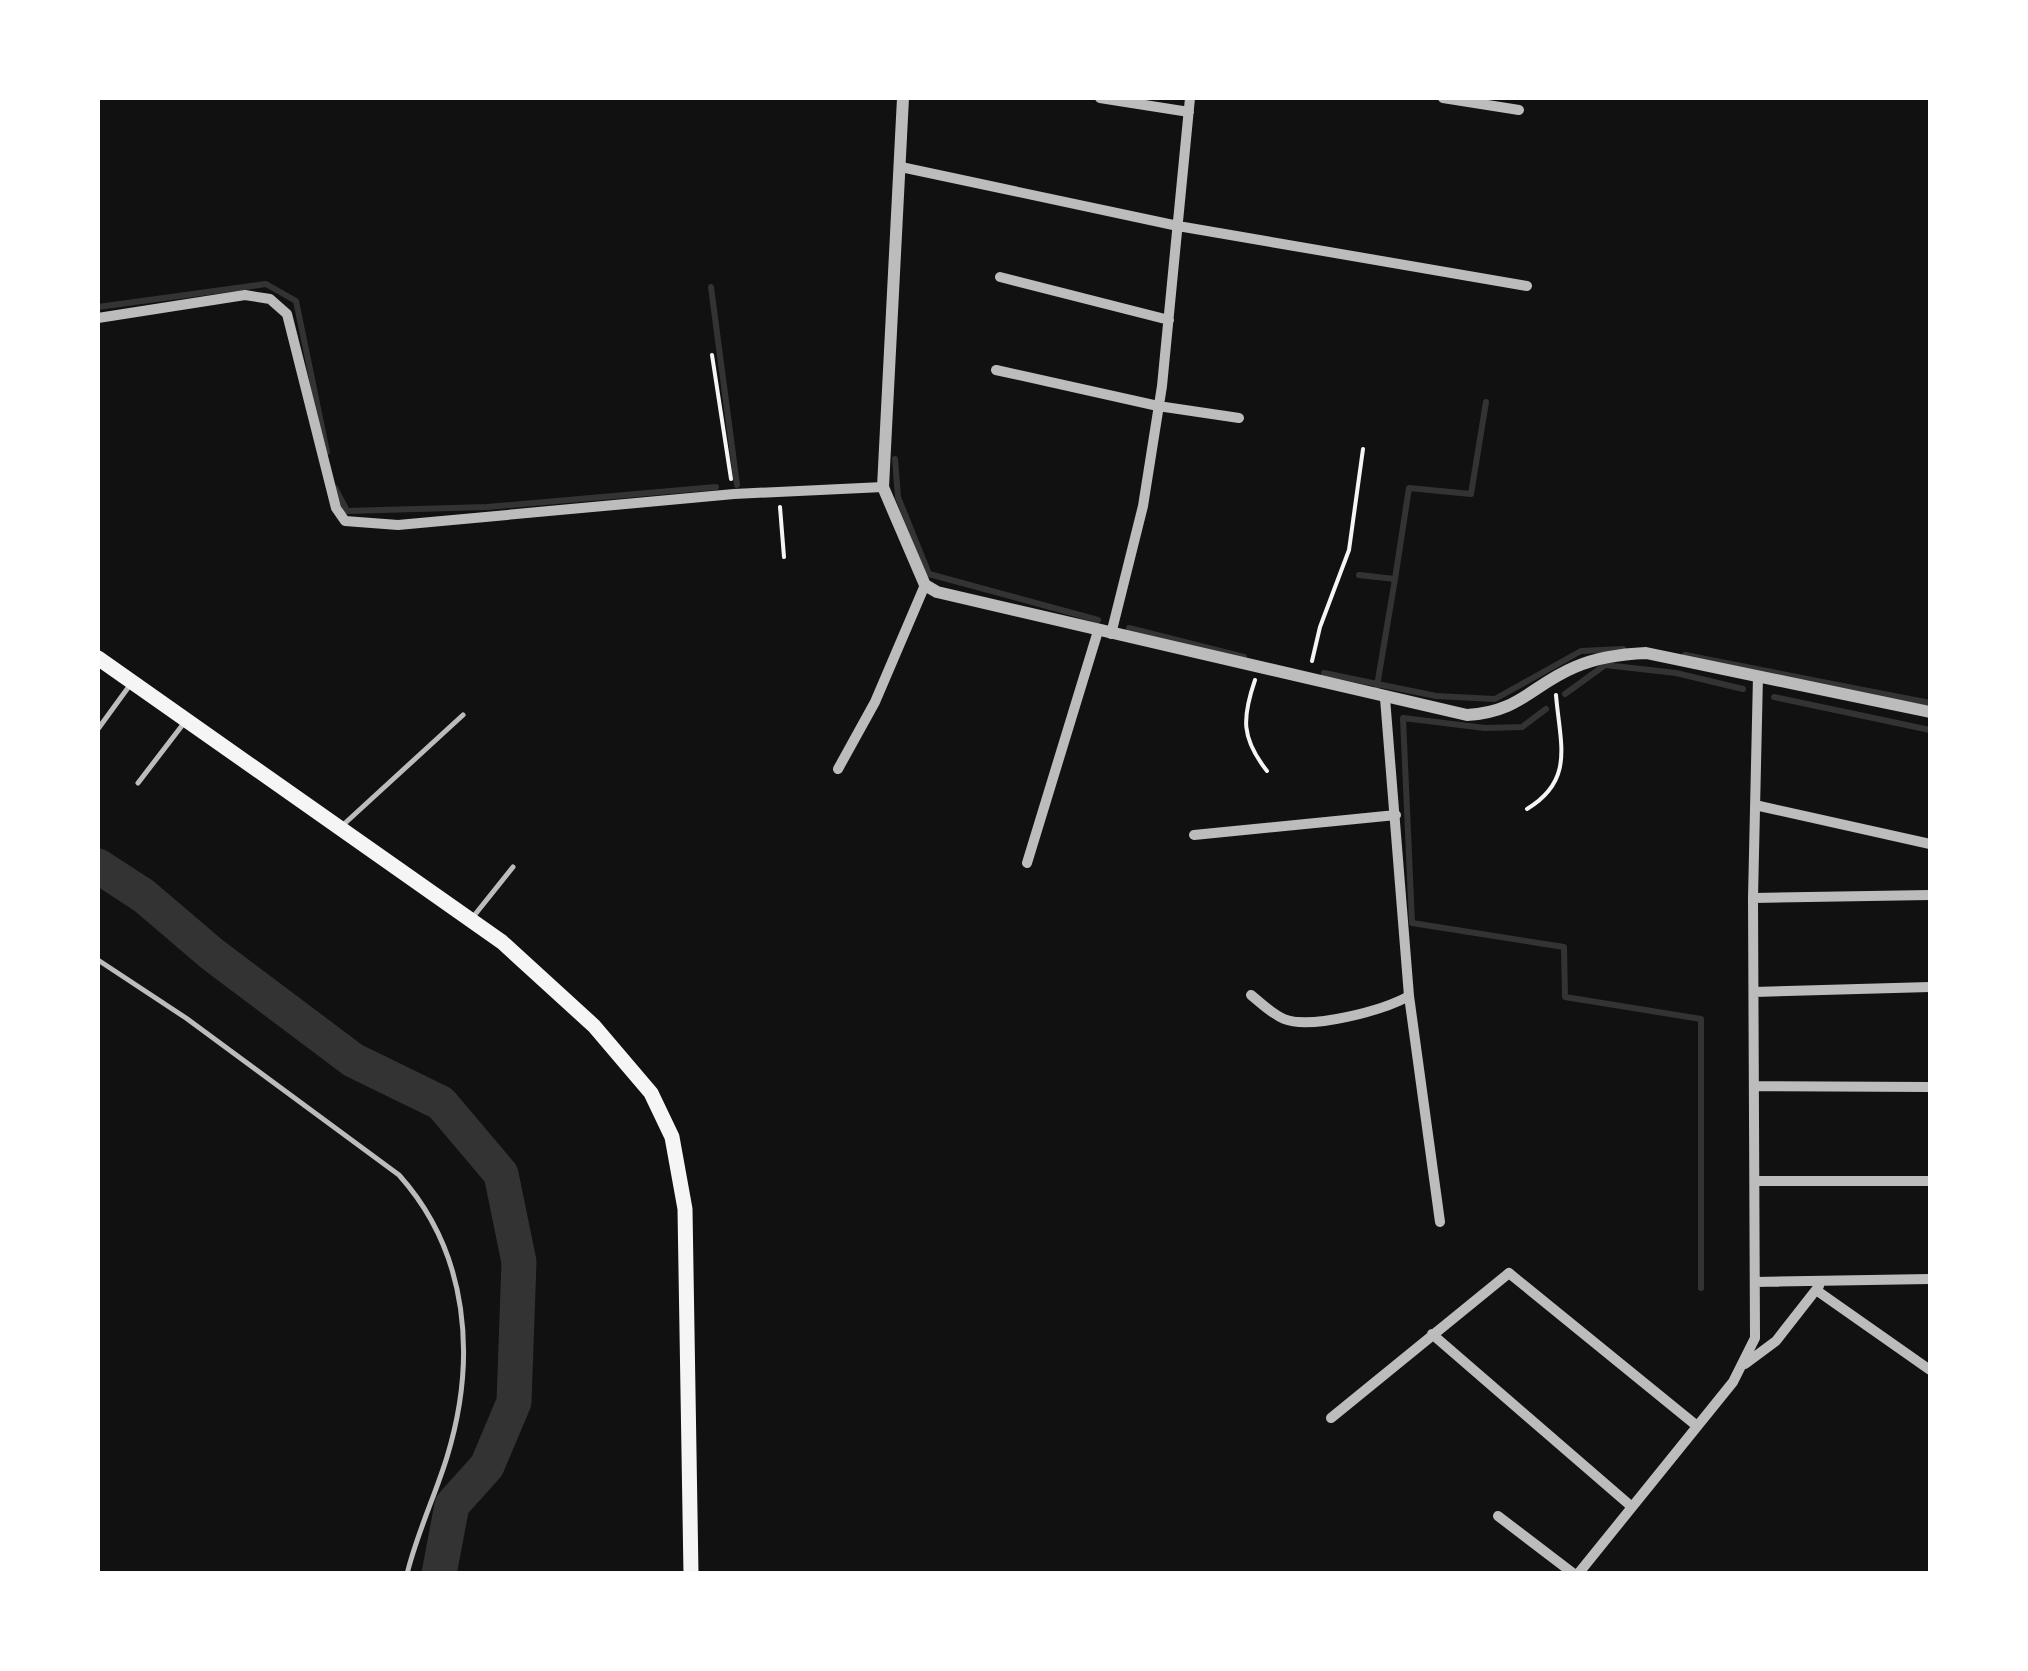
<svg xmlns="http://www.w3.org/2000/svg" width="2028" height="1671" font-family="'Open Sans',sans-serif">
<rect width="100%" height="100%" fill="#111"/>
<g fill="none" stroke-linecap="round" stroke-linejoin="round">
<path stroke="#333" stroke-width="6" d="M711 287 737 485
M98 307 266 284 296 301 327 452
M895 459 898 497 929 574 1098 620
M335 488 347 511 487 507 716 487
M1359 575 1395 579 1377 686
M1395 579 1409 488 1471 494 1486 402
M1129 628 1244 657
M1685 655 1930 703
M1324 673 1436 696 1495 699 1581 651 1623 649
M1565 694 1605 665 1676 673 1743 689
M1774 697 1930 730
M1546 709 1522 727 1485 728 1403 718 1412 923 1564 947 1565 997 1701 1019V1288"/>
<path stroke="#333" stroke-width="35" d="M98 866 144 896 212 954 353 1060 441 1103 501 1174 519 1262 514 1402 487 1466 452 1505 439 1574"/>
<path stroke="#f5f5f5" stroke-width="4" d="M712 355 731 479
M780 507 784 557
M1312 661 1320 627 1349 550 1363 449
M1255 680C1242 718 1241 738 1267 771
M1527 809C1575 780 1560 744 1556 695"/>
<path stroke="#bcbcbc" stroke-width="5" d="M98 729 130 685
M138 783 184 723
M343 825 463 715
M473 917 513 867
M98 960 186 1018 399 1175C469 1253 477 1359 447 1457 435 1496 417 1533 407 1574"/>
<path stroke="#bcbcbc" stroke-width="10" d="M1100 98 1189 112
M1443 98 1519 110
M901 167 1178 226 1527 286
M1000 277 1169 320
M98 318 245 295 270 299 287 314 336 508 345 521 398 525 734 494 883 487
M996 370 1158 406 1239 418
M1111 634 1143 506 1162 386 1190 98
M1385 698 1409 996 1440 1222
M838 769 875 702 925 585
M1755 805 1930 844
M1194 835 1396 815
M1027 863 1098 631
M1753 898 1930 895
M1754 992 1930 987
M1251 995C1261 1003 1272 1014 1284 1019 1311 1030 1384 1010 1409 996
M1756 1086 1930 1087
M1756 1181H1930
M1755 1282 1930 1279
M1816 1290 1930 1370
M1432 1334 1632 1507
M1745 1364 1776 1341 1819 1286
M1331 1418 1509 1273 1697 1426
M1498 1516 1574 1574
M1578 1574 1733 1382 1755 1338 1753 898 1758 676"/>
<path stroke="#bcbcbc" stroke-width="12" d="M903 98 883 487 925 585 937 592 1467 715C1520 712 1532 685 1575 667 1598 657 1622 654 1646 653L1930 712"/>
<path stroke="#f5f5f5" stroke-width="15" d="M98 658 502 942 594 1026 651 1093 672 1137 685 1209 691 1574"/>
</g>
<rect width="2028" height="1671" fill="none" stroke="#ffffff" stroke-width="200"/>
</svg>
